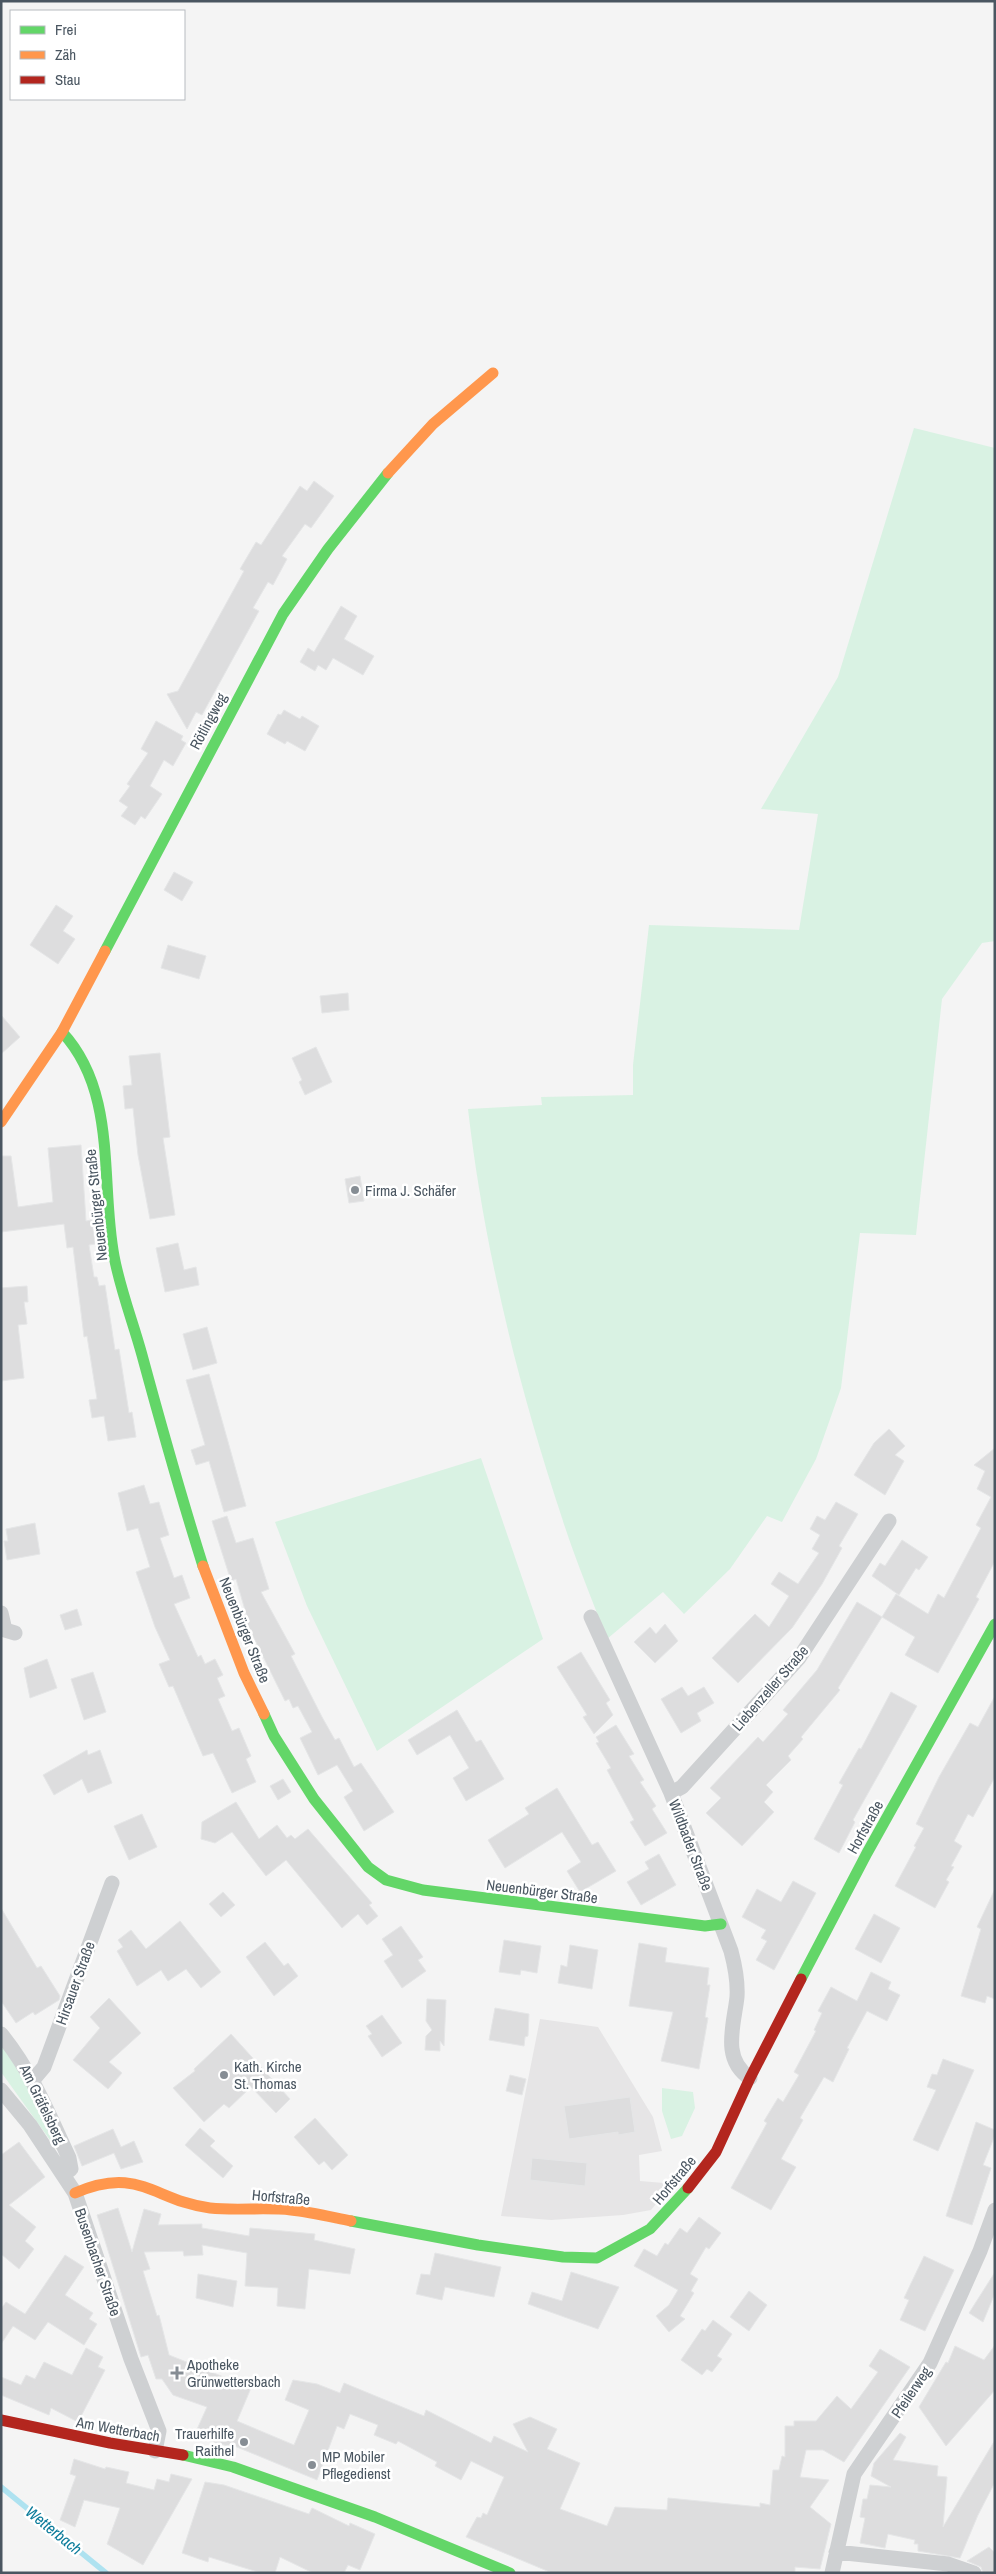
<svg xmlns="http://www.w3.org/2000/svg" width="996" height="2574" font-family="'Archivo Narrow',sans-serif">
<rect width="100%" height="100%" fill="#f4f4f4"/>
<path fill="#e6e5e6" d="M540 2019 598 2027 653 2117 662 2151 639 2155 640 2181 664 2183 665 2193 651 2210 623 2215 551 2220 501 2216Z"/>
<path fill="#d9f2e3" d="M914 428 995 448V941L982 943 942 999 916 1235 860 1233 841 1388 816 1459 782 1522 767 1516 730 1569 684 1614 663 1592 607 1639C592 1599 575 1559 562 1518 518 1385 484 1248 468 1109L542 1105 541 1097 633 1095V1065L649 925 799 930 818 814 761 809 838 677Z
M481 1458 543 1639 377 1751 307 1606 275 1522Z
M1 2044 14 2059 58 2145 55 2147 1 2072Z
M662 2088 693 2092 695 2108 682 2136 671 2139 662 2111Z"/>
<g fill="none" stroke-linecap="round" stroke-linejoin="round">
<path stroke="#aee2f0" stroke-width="5.5" d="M1 2487 106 2573"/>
</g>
<path fill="#ddddde" stroke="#e5e6e7" d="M314 481 334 496 311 528 305 524 282 556 287 559 273 585 268 582 253 608 259 611 202 715 196 712 187 729 167 694 178 691 244 571 240 569 256 542 261 545 300 486 307 491Z
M341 606 357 616 344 639 374 656 363 675 333 658 326 670 318 665 315 671 300 662 308 648 314 652Z
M284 710 300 719 302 716 319 726 305 751 287 741 285 744 267 734 278 714 281 715Z
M156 721 183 736 181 740 186 743 173 766 164 760 150 786 162 794 145 819 141 816 135 825 121 816 128 807 119 801 130 786 127 784 148 753 141 749Z
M174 872 193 882 182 901 164 890Z
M56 905 73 916 63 931 75 939 58 964 30 945Z
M168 945 206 956 199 979 161 968Z
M348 993 349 1010 322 1013 320 996Z
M1 1015 20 1037 1 1054Z
M316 1047 332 1082 305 1095 299 1082 302 1080 292 1058Z
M160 1053 170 1137 163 1138 175 1215 150 1219 138 1155 133 1108 125 1109 123 1086 132 1085 129 1056Z
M81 1145 86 1221 92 1220 95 1244 89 1245 94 1277H97L99 1286 105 1285 115 1350 119 1349 129 1413 132 1412 136 1437 108 1441 104 1416 92 1418 89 1400 97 1399 87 1336 84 1337 73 1247 67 1248 64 1224 1 1232V1156H11L18 1207 53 1202 48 1148Z
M360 1176 364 1201 349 1203 345 1179Z
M178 1243 184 1270 196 1267 199 1285 165 1292 156 1248Z
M27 1286 28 1302H24L27 1324 18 1325 24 1378 1 1381V1288Z
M207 1327 217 1363 193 1370 183 1334Z
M209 1374 246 1506 224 1512 209 1461 196 1465 191 1450 205 1445 186 1380Z
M889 1429 905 1446 895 1455 904 1461 885 1495 854 1475 874 1443Z
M995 1448V1561L976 1597 979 1599 938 1673 905 1655 915 1637 882 1617 896 1594 928 1614 938 1594 944 1598 981 1528 976 1525 991 1497 977 1489 985 1471 974 1465Z
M144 1485 150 1504 159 1502 169 1535 160 1538 174 1578 182 1575 190 1598 174 1604 198 1657 201 1655 205 1664 215 1659 223 1675 217 1678 225 1696 218 1699 232 1731 239 1728 251 1756 246 1759 256 1782 232 1793 213 1753 203 1756 173 1686 169 1687 159 1664 170 1660 155 1627 136 1572 150 1567 138 1528 127 1531 118 1493Z
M836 1502 858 1514 839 1546 842 1548 822 1584 792 1628 738 1683 712 1658 755 1614 769 1627 789 1596 771 1584 779 1572 798 1584 819 1553 812 1549 820 1535 810 1529 817 1516 825 1520Z
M227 1516 236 1543 253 1538 269 1589 261 1592 295 1654 291 1656 322 1717 335 1740 339 1738 354 1767 361 1763 394 1812 364 1831 344 1797 353 1791 337 1765 318 1775 300 1738 312 1732 298 1706 293 1708 289 1699 285 1701 244 1618 247 1617 236 1579 231 1581 212 1521Z
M35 1523 40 1554 7 1560 4 1541H8L6 1529Z
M902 1540 928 1557 919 1570 916 1568 899 1595 872 1576 880 1563 885 1566Z
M857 1602 882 1617 838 1688 840 1690 801 1737 803 1739 788 1756 791 1760 766 1785 773 1792 764 1802 774 1812 742 1846 706 1813 721 1798 710 1788 758 1737 763 1742 788 1714 783 1710 817 1670Z
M77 1609 82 1625 65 1630 60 1615Z
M665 1624 678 1641 655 1663 634 1642 650 1627 656 1634Z
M581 1652 610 1700 606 1703 613 1715 594 1734 583 1717 587 1715 557 1667Z
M47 1659 57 1688 30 1698 24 1668Z
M93 1672 106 1712 84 1720 71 1679Z
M682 1687 688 1696 704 1687 714 1703 697 1713 701 1721 681 1733 661 1699Z
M891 1692 917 1706 853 1820 855 1822 839 1853 814 1839 843 1785 839 1783 859 1748 861 1749Z
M995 1696V1777L973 1817 968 1814 954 1841 962 1846 951 1866 954 1867 946 1880 949 1882 935 1908 895 1886 916 1847 914 1846 924 1828 916 1824 939 1777 970 1723 978 1727Z
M457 1710 476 1742 481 1740 504 1779 466 1801 453 1778 469 1768 450 1735 417 1755 408 1740Z
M616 1725 634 1754 629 1756 644 1780 640 1782 656 1806 652 1809 667 1833 645 1846 630 1822 634 1820 607 1770 611 1768 596 1743 599 1742 596 1737Z
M87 1750 88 1755 100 1750 112 1783 88 1793 82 1779 54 1795 43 1775Z
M283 1779 291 1792 278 1800 270 1786Z
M557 1788 592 1845 598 1842 616 1871 580 1892 567 1871 581 1862 562 1832 505 1868 488 1840 529 1814 525 1808Z
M236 1802 259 1839 277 1825 287 1838 291 1835 295 1839 308 1829 372 1903 369 1905 378 1916 367 1925 358 1914 342 1928 286 1860 266 1876 232 1832 215 1843 201 1839 202 1822Z
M142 1814 157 1847 129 1860 114 1826Z
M659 1854 676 1885 641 1905 627 1882 649 1869 645 1862Z
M793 1881 816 1893 774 1970 756 1960 767 1941 761 1938 766 1930 742 1917 757 1889 781 1902Z
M995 1889V1999L987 1996 985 2003 961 1996 981 1929 977 1927Z
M223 1892 235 1905 221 1917 209 1904Z
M1 1908 37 1968 41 1966 60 1996 59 2000 35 2015 33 2012 16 2023 1 2001Z
M874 1914 900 1928 881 1963 855 1949Z
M180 1921 221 1972 201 1988 186 1969 168 1981 161 1970 137 1986 117 1951 123 1947 118 1940 131 1930 146 1949Z
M401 1926 423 1957 418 1960 426 1971 402 1988 384 1961 393 1955 382 1939Z
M504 1940 541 1946 537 1973 521 1970 520 1975 499 1972Z
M265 1942 284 1966 288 1963 298 1976 274 1996 246 1957Z
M639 1943 667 1948 665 1962 709 1968 707 1985H710L705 2017 708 2018 699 2069 661 2061 673 2012 629 2006Z
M570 1945 598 1950 592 1989 558 1983 561 1965 567 1967Z
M871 1972 891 1982 888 1989 900 1995 887 2021 867 2011 847 2048 849 2049 833 2082 824 2077 800 2118 803 2120 781 2159 796 2167 771 2210 731 2188 767 2123 764 2121 778 2098 783 2102 799 2075 794 2072 816 2031 814 2030 822 2013 818 2011 831 1987 857 2001Z
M109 1998 141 2033 109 2062 122 2073 108 2089 73 2060 100 2028 90 2017Z
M427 1999 446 2000 444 2046 440 2041V2051L425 2050 426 2036 432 2030 426 2021Z
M495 2008 529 2014 528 2036 525 2037 524 2046 489 2040Z
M382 2015 402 2043 382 2057 368 2036 372 2034 366 2026Z
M231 2034 290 2099 276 2113 251 2087 229 2108 224 2104 204 2122 173 2088 195 2071 194 2069Z
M943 2059 974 2070 938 2151 913 2140 936 2090 927 2087 932 2074 937 2075Z
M510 2075 526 2079 522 2095 506 2091Z
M630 2097 635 2132 618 2135V2132L569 2139 564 2106Z
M315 2118 348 2155 332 2170 324 2161 319 2165 294 2137Z
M976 2122 995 2130V2135L983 2165 991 2168 972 2225 946 2216Z
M200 2128 215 2141 210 2146 233 2166 223 2178 185 2145Z
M113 2129 121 2147 134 2141 143 2162 121 2169 114 2153 82 2166 74 2146Z
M19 2142 45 2177 9 2205 36 2227 25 2241 34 2249 19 2269 1 2254V2155Z
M532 2158 587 2163 585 2186 530 2180Z
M118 2208 132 2252 144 2209 161 2214 158 2225 202 2224V2228L249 2236 250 2228 315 2234 314 2240 355 2249 350 2274 309 2269 305 2309 277 2306 278 2288 245 2286 247 2253 202 2245 203 2255 184 2256 183 2251 144 2252 150 2269 143 2271 157 2316 159 2315 169 2355 251 2388 237 2421 294 2445 309 2410 285 2400 293 2380 317 2384 340 2393 344 2383 424 2416 426 2410 491 2443 494 2436 528 2452 513 2424 530 2417 557 2429 547 2449 580 2463 560 2509 607 2526 615 2507 667 2510 668 2498 760 2507V2503L770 2505 773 2470H779L782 2456 785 2457V2426H794V2421H816L837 2396 851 2409 878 2372 869 2366 880 2349 910 2367 844 2462 823 2450H806L800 2477 829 2480 810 2507 831 2524 820 2569 795 2567V2573H552L466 2537 477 2517 481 2518 483 2513 487 2515 504 2477 471 2461 461 2480 435 2466 437 2462 398 2441 396 2444 374 2435 378 2425 350 2414 344 2429 337 2426 317 2480 232 2445 231 2447 194 2436 207 2407 173 2395 162 2379H156L148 2355 141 2357 97 2215Z
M699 2217 721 2233 709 2249 706 2247 690 2274 698 2279 691 2291 694 2293 680 2316 685 2319 669 2332 656 2316 669 2305 678 2290 634 2266 644 2249 657 2256 665 2243 668 2245 680 2228 687 2233Z
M435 2253 501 2267 494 2297 445 2287 442 2300 416 2294 421 2274 430 2275Z
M65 2255 84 2267 65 2295 93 2313 89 2319 97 2324 84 2345 48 2322 35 2340 13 2326 1 2344V2309L6 2302 25 2314Z
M924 2256 954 2270 925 2331 900 2320 909 2300 904 2298Z
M571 2272 619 2287 598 2329 528 2304 532 2292 562 2301Z
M995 2272V2293L983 2322 969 2313Z
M198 2274 237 2281 233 2307 196 2298Z
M749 2291 767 2305 749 2331 730 2317Z
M713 2320 732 2334 717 2356 722 2359 712 2372 707 2369 702 2375 681 2360 702 2329 705 2331Z
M995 2345V2390L946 2446 919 2407 946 2362 948 2363 955 2346 984 2360Z
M86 2348 103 2357 98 2367 105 2370 78 2422 51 2408 49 2415 1 2395V2377L21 2385 26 2375 35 2379 44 2362 72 2375Z
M900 2433 906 2437 893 2460 938 2466 937 2476 947 2477 943 2527 995 2440V2482L978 2515 960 2558 918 2551V2544H914L915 2540 888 2534 885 2548 860 2543 865 2518 860 2517 863 2499H867L870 2485 891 2487 871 2476 874 2463Z
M74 2459 105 2469 106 2467 129 2472 126 2483 154 2490 157 2479 169 2482 171 2474 192 2479 143 2565 107 2544 120 2508 84 2500 75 2527 60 2520 76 2476 70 2474Z
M205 2482 224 2485 309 2514 312 2508 349 2526 350 2523 375 2534 360 2570 348 2565 344 2573H313L280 2557 275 2573H261L209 2557 208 2562 182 2553Z
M989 2547 995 2553V2573H983L981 2567 967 2561Z"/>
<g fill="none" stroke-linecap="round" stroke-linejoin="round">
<path stroke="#ced0d2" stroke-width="15" d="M1 1613 5 1630 15 1633
M591 1617 671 1793 731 1951C735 1966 738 1981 737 1997 734 2025 721 2059 750 2078
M671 1793 682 1787 799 1658 889 1521
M1 2034C32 2072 49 2115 69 2158L71 2169 63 2175
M33 2080 44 2067 112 1883
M1 2090 30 2125 75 2193 131 2359 159 2431 155 2451
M836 2552 948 2564 974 2573
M832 2573 854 2474 930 2363 980 2251 995 2210"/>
<path stroke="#63d668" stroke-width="11" d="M105 951 283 614 328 549 388 473
M62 1032C118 1092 100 1182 114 1256 120 1289 133 1322 142 1355 161 1425 181 1496 203 1566
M264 1714 274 1736 314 1799 368 1867 386 1880 423 1890 705 1926 721 1924
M801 1979 867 1853 995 1624
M351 2221 478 2245 563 2257 597 2258 650 2229 688 2188
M183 2455 233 2467 375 2517 510 2573"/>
<path stroke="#ff974d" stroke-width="11" d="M388 473 433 424 493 373
M1 1122 62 1032 105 951
M203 1566 244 1673 264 1714
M75 2193C139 2165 154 2201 210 2208 237 2211 264 2207 291 2210 311 2212 331 2217 351 2221"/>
<path stroke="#b3261e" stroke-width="11" d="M688 2188 716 2152 750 2078 801 1979
M1 2420 110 2443 183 2455"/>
</g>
<g fill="#868d94" stroke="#fff" stroke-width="2">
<circle cx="355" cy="1190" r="5"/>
<circle cx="224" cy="2075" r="5"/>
<path d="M174.5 2365.5h5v5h5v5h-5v5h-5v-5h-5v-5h5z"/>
<circle cx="244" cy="2442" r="5"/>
<circle cx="312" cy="2465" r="5"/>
</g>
<g text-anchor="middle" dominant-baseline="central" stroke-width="5" stroke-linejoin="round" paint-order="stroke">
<g font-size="15" fill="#4a5661" stroke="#fff">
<text transform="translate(208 721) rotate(-62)">Rötlingweg</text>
<text transform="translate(96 1205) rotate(-96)">Neuenbürger Straße</text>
<text transform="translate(245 1630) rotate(68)">Neuenbürger Straße</text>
<text transform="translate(770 1688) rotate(-49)">Liebenzeller Straße</text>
<text transform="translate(865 1827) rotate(-61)">Horfstraße</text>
<text transform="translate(691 1845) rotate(69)">Wildbader Straße</text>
<text transform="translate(542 1891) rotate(7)">Neuenbürger Straße</text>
<text transform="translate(75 1983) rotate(-70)">Hirsauer Straße</text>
<text transform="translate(43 2104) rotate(64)">Am Gräfelsberg</text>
<text transform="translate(674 2180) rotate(-50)">Horfstraße</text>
<text transform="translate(281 2197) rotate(5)">Horfstraße</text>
<text transform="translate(98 2262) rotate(71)">Busenbacher Straße</text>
<text transform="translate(911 2392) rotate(-56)">Pfeilerweg</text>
<text transform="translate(118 2429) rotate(10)">Am Wetterbach</text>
</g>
<g font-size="15" fill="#4a5661" stroke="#fff" text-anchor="start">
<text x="365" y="1190">Firma J. Schäfer</text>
<text x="234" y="2066">Kath. Kirche<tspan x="234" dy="17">St. Thomas</tspan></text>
<text x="187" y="2364">Apotheke<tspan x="187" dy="17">Grünwettersbach</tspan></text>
<text x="234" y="2433" text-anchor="end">Trauerhilfe<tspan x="234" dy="17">Raithel</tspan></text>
<text x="322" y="2456">MP Mobiler<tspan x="322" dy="17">Pflegedienst</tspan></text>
</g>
<g font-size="16" font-style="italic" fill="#0c7c9b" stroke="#fff">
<text transform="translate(54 2530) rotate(39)">Wetterbach</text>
</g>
</g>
<rect width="996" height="2574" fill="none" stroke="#4a5661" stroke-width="5"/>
<rect x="10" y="10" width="175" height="90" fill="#ffffff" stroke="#b7bbc0"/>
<rect x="20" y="26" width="25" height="8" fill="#63d668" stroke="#b7bbc0"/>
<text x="55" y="35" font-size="15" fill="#4a5661">Frei</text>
<rect x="20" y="51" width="25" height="8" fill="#ff974d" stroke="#b7bbc0"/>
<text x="55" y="60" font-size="15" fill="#4a5661">Zäh</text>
<rect x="20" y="76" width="25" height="8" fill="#b3261e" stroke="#b7bbc0"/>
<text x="55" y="85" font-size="15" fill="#4a5661">Stau</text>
</svg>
